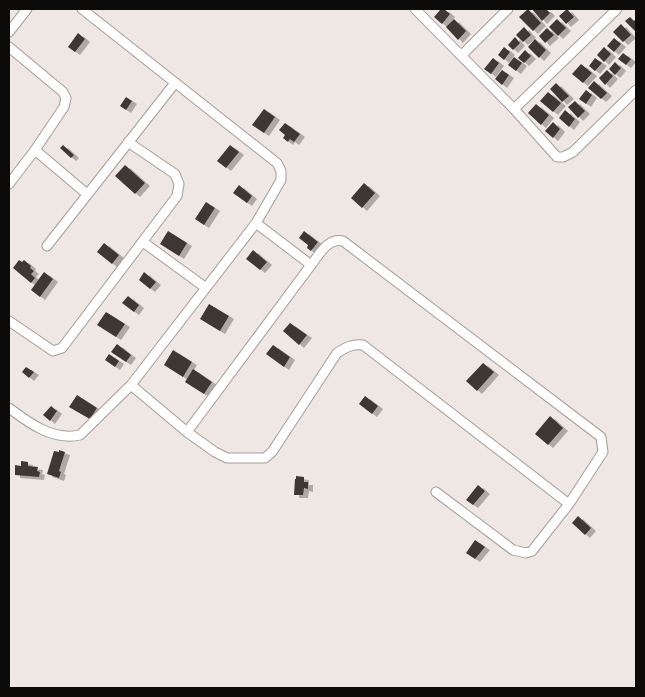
<svg xmlns="http://www.w3.org/2000/svg" width="645" height="697" font-family="'Space Grotesk',sans-serif">
<defs>
<filter id="shadow"><feDropShadow dx="5" dy="3" stdDeviation="0" flood-color="#0004"/></filter>
</defs>
<rect width="100%" height="100%" fill="#eee7e3"/>
<path fill="#3e3736" filter="url(#shadow)" d="M441 9H444L450 14 442 24 434 17Z
M528 9 541 23 533 31 519 17Z
M532 9H546L550 13 542 21Z
M567 9 574 17 566 24 559 16Z
M630 17 634 21 636 19V30L635 31 625 21Z
M454 19 466 31 458 40 446 27Z
M557 19 566 28 558 36 549 27Z
M621 24 631 35 623 42 613 32Z
M524 27 531 35 523 42 516 35Z
M547 28 554 35 545 43 539 36Z
M78 33 85 39 75 52 68 47Z
M515 37 520 43 513 50 508 45Z
M614 38 621 44 614 52 607 46Z
M535 39 546 50 539 58 528 47Z
M504 47 510 52 504 60 498 55Z
M604 47 611 54 604 62 597 55Z
M525 50 531 56 524 63 518 58Z
M623 53 631 59 626 65 618 59Z
M514 57 522 63 516 71 508 65Z
M493 58 499 63 491 74 484 69Z
M595 58 602 63 595 71 589 66Z
M615 62 621 68 615 75 609 69Z
M581 64 592 73 583 83 572 74Z
M502 70 509 75 502 85 495 79Z
M607 70 613 76 605 85 599 78Z
M594 81 607 93 601 99 588 88Z
M556 83 569 96 562 102 550 89Z
M586 90 592 95 586 104 579 99Z
M548 92 561 103 553 112 540 101Z
M126 97 132 101 126 110 120 106Z
M575 101 585 111 578 118 568 107Z
M536 104 549 115 541 125 528 113Z
M264 109 275 117 264 133 252 125Z
M565 110 575 119 569 127 559 118Z
M553 122 560 129 553 138 545 131Z
M285 123 300 134 294 142 290 139 288 142 283 138 285 135 279 130Z
M63 145 74 155 71 158 60 148Z
M230 145 239 152 226 168 217 161Z
M125 165 145 183 135 194 115 176Z
M364 183 375 193 362 208 351 198Z
M239 185 252 196 247 203 233 193Z
M206 202 215 208 204 225 195 219Z
M168 231 187 243 179 256 160 244Z
M304 231 318 242 311 251 307 248 308 245 299 238Z
M104 243 119 255 112 264 97 252Z
M253 250 267 262 260 270 246 259Z
M19 260 22 262 24 260 31 266 30 268 34 271 31 274 35 278 31 283 13 268Z
M44 272 53 279 40 297 31 290Z
M144 272 156 282 150 289 139 280Z
M128 296 139 305 134 312 122 303Z
M209 304 229 316 220 331 200 319Z
M106 312 125 324 116 337 97 325Z
M290 323 307 335 299 345 283 331Z
M117 344 131 355 126 362 111 352Z
M273 345 290 357 284 367 266 354Z
M173 350 192 362 183 377 164 365Z
M109 354 119 361 115 367 105 360Z
M483 363 494 372 477 391 466 381Z
M26 367 34 372 29 378 22 372Z
M193 369 212 382 204 394 185 382Z
M77 395 97 408 90 419 69 407Z
M365 396 378 406 372 414 359 404Z
M51 406 57 411 50 421 43 415Z
M550 416 563 428 548 445 535 434Z
M59 450 65 452 59 471 61 472 59 478 47 474 54 451 59 452Z
M21 461 28 462V466L38 467 37 471 40 472 39 477 15 475V465L21 466Z
M296 476 304 477V482H308V489L304 488 303 495H294L295 479H296Z
M478 485 485 491 473 505 466 500Z
M578 516 591 528 585 535 572 523Z
M475 540 485 547 475 559 466 553Z"/>
<g fill="none" stroke-linecap="round" stroke-linejoin="round">
<defs>
<path id="street" d="M415 9 514 109 557 157H563L573 152 636 90
M9 32 27 9
M9 47 63 92 66 98 64 107 35 150 9 184
M462 55 508 9
M514 109 617 9
M35 150 87 194
M256 223 311 265
M143 242 206 288
M47 246 175 83
M9 321 53 351 62 348 177 196 179 184 175 174 128 142
M131 385 187 432 215 452 227 458H265L272 452 337 353C346 347 352 344 363 345L569 504
M9 408C29 423 53 441 80 435L131 385 256 223 281 180V171L277 163 82 9
M187 432 311 265C319 255 328 237 343 241L601 437 603 452 569 504 532 551 526 553 513 550 436 492"/>
</defs>
<use href="#street" stroke="#a49d99" stroke-width="11"/>
<use href="#street" stroke="#fff" stroke-width="9"/>
</g>
<rect width="645" height="697" fill="none" stroke="#0d0b0a" stroke-width="20"/>
</svg>
